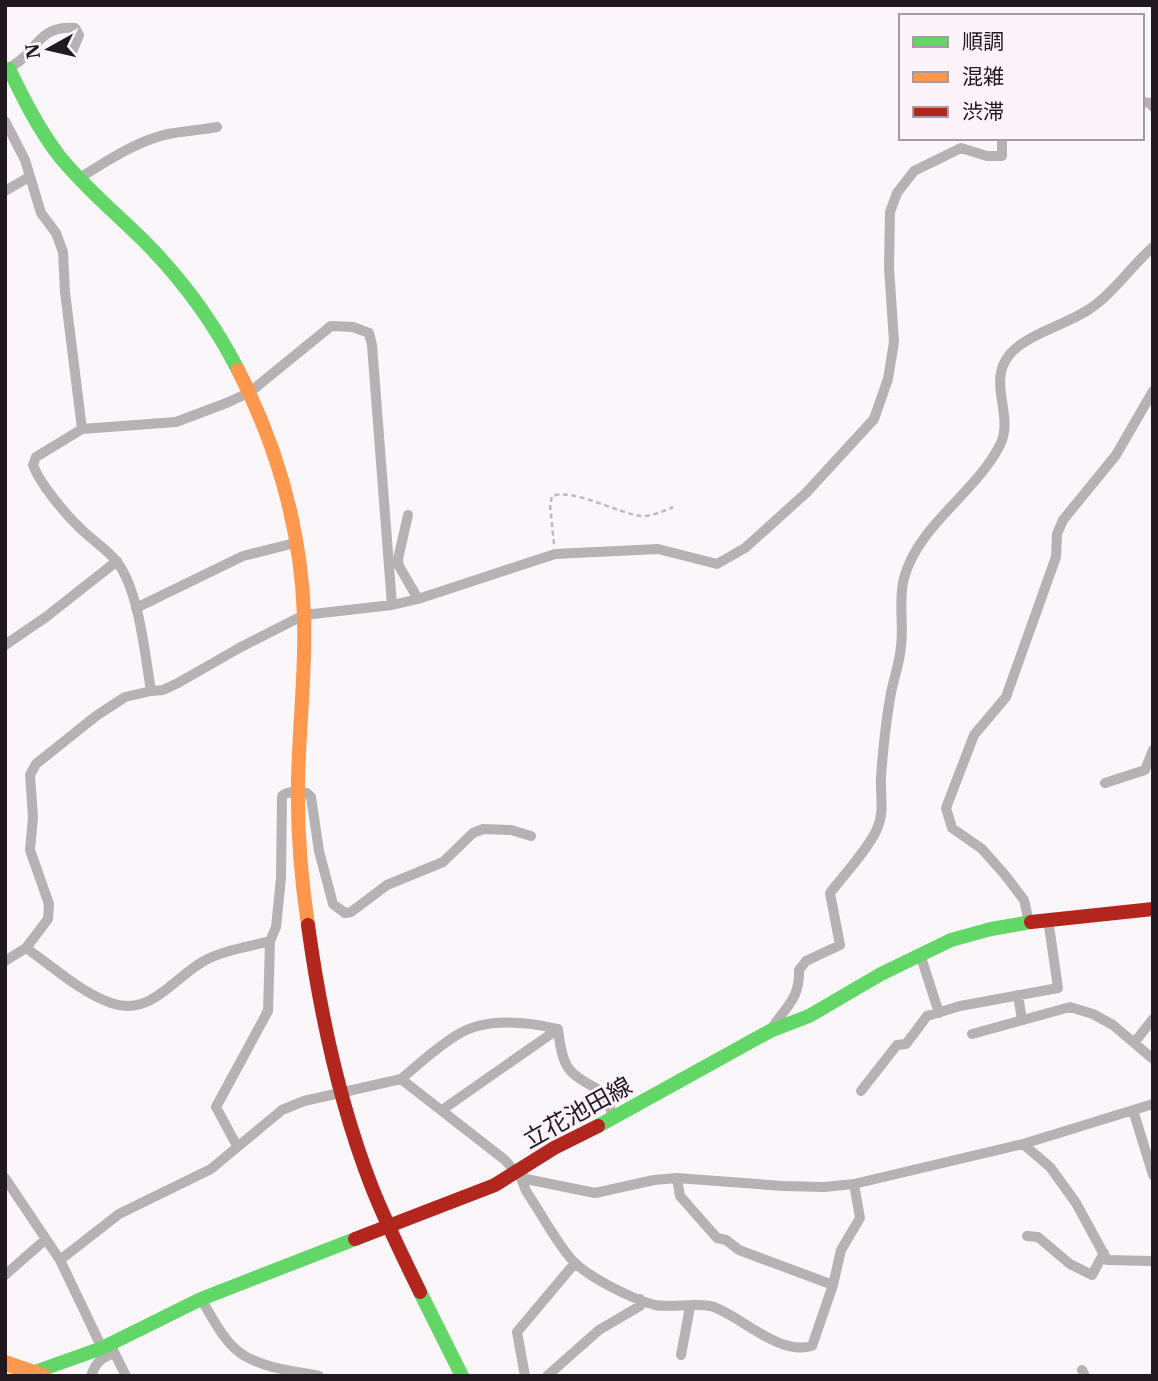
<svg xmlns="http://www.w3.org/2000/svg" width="1158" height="1381" font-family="'IBM Plex Serif','Noto Sans JP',serif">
<rect width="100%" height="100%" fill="#fbf6fa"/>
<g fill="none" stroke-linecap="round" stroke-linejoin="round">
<path stroke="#bfbabd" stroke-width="2.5" stroke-dasharray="5 3.5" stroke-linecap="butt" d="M554 544 550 505 552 496C574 488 619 514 642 516 652 516 664 511 673 507"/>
<path stroke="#b6b2b3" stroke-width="10" d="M5 70C36 57 36 24 75 28L79 35 72 52
M1142 102 1150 103 1153 107
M5 121 25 160 41 213 56 233 63 252 65 292 82 429
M79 178C106 162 136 141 168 134 184 131 201 130 217 127
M5 191 29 177
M408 515 398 559 399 566 418 599
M136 608 243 556 295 543
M5 645 46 617 117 561
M151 691 163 690 178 683 241 647 304 615 392 605 418 599 555 554 658 549 717 564 745 548 806 493 874 419 888 379 894 342 889 267 890 212 897 193 914 171 961 148 987 156H1002V138
M1105 783 1145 770 1153 750
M1029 922 1024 900 1005 875 982 849 952 828 946 808 974 735 1006 697 1056 557 1057 534 1063 520 1116 455 1153 391
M26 948C52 966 80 992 111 1003 151 1017 173 978 204 961 223 950 249 947 270 941
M920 954 939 1013
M5 961 26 948 48 919 49 904 30 850 33 817 30 775 36 764 96 716 125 697 151 691C145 655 139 590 117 562 108 550 92 540 81 529 66 515 40 484 33 465L36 457 82 429 176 422 229 402 250 392 331 326 353 327 369 333 372 345 392 605
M1018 995 1022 1020
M770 1031C785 1007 800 1000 799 970L806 961 840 945 830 893C843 876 869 848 877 829 885 811 880 795 881 777 883 749 886 720 891 693 894 677 900 662 901 646 904 623 898 601 904 578 919 524 975 494 1000 445 1015 415 986 382 1010 354 1026 335 1067 324 1088 310 1113 294 1131 266 1153 247
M972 1034 1070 1007 1093 1014 1113 1025 1153 1059
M1134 1043 1153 1019
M401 1079C419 1064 437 1047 457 1035 485 1017 528 1022 558 1029 563 1073 569 1073 606 1094L613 1118
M861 1091 897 1045 906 1044 927 1016 960 1006 1058 988 1048 919
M442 1110 558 1029
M1133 1110 1153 1175
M1023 1144 1050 1167 1076 1203 1107 1260 1153 1261
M237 1146 216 1107 268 1011 270 941 276 927 281 878 282 796C288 790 299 792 307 793L311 797 319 851 333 904 345 913 351 912 387 885 443 862 473 833 483 829 511 830 531 836
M5 1178 60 1260 102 1348
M521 1178 526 1191C540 1211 558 1246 574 1262 590 1278 634 1300 655 1305 672 1308 701 1302 714 1307 745 1319 778 1355 812 1346L833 1285 841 1250 860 1218 854 1184
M677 1178 680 1196 717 1238 726 1240 739 1250 833 1285
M1027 1236 1038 1237 1070 1264 1092 1275 1104 1253
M60 1260 119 1214 211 1169 282 1110 304 1101 401 1079 505 1160 521 1178 595 1193 654 1180 677 1178 783 1186 824 1187 854 1184 1023 1144 1153 1104
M5 1275 46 1239
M201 1299C213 1318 225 1345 245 1356 267 1369 295 1371 319 1376
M110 1344 126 1376
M681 1355 690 1307
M1082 1370 1085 1376
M91 1376C96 1362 101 1358 114 1353
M525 1376 517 1332 575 1263
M547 1376 599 1330 640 1306V1299"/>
<path stroke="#63d668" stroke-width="14" d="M9 69C24 100 39 130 60 157 86 189 118 215 147 244 183 281 215 325 238 370
M598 1126 770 1031 809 1016 881 974 951 940 991 929 1031 922
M420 1292 462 1376
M32 1373 102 1348 201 1299 355 1239"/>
<path stroke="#ff974d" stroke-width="14" d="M238 370C277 446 301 530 304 616 306 671 299 726 298 781 297 829 301 878 308 925"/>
<path stroke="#b3261e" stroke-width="14" d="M1031 922 1153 909
M308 925C320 1013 339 1102 371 1185 385 1221 403 1257 420 1292
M355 1239 495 1185 554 1148 598 1126"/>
<path stroke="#ff974d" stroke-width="16" d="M5 1363 43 1376"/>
</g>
<g text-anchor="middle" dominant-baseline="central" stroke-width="5" stroke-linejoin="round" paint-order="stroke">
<g font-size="24" fill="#21191f" stroke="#fdf4fb">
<text transform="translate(577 1112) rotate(-29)">立花池田線</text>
</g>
</g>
<rect width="1158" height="1381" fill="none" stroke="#21191f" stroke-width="14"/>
<rect x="899" y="14" width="245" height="126" fill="#fdf4fb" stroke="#a59ca3" stroke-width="2"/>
<rect x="913" y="37" width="35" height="10" fill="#63d668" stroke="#a59ca3" stroke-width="2"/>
<text x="962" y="49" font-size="21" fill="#21191f">順調</text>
<rect x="913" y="72" width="35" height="10" fill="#ff974d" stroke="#a59ca3" stroke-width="2"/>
<text x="962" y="84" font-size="21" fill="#21191f">混雑</text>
<rect x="913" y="107" width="35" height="10" fill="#b3261e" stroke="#a59ca3" stroke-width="2"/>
<text x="962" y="119" font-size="21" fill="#21191f">渋滞</text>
<g transform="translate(49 49) rotate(262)" stroke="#fdf4fb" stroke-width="5" paint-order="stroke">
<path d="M0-5L12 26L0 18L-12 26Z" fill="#21191f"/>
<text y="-10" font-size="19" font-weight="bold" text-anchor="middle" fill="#21191f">N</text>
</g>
</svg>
